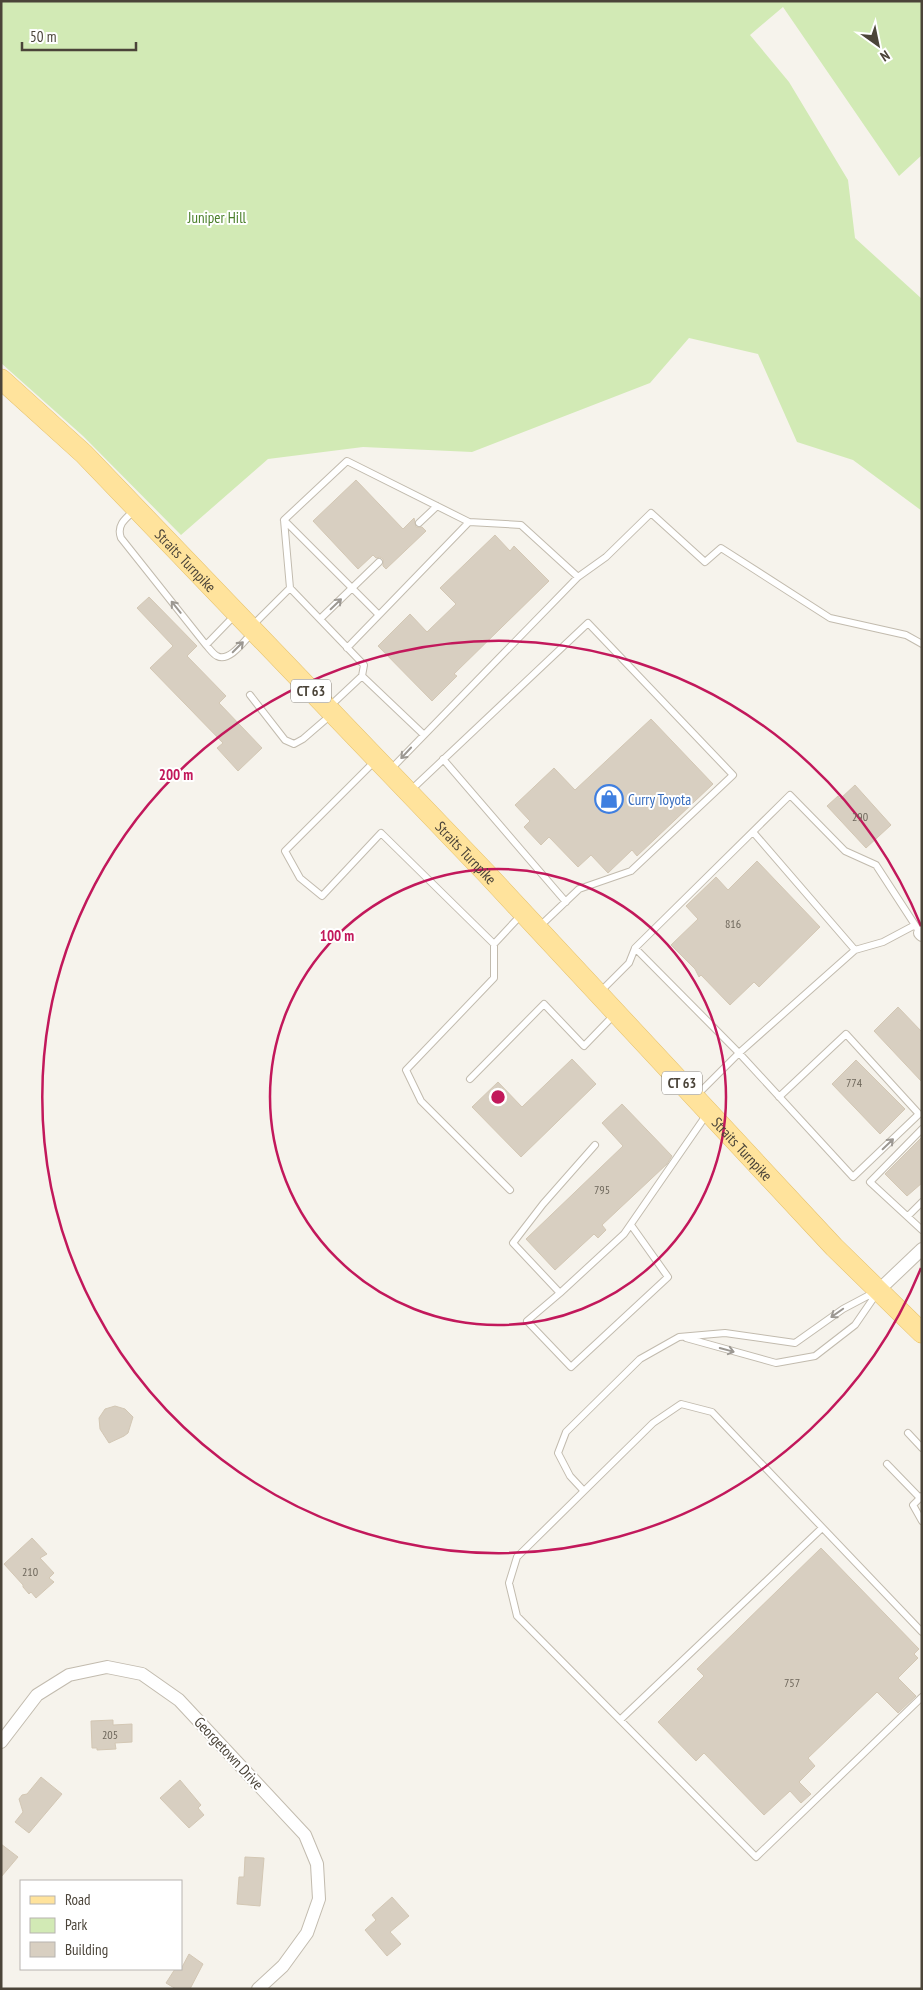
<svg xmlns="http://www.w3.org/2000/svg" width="923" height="1990" font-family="'PT Sans Narrow',sans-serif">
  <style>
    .green { fill: #d2eab5 }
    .building { fill: #d8cfc1; stroke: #d3c7b4 }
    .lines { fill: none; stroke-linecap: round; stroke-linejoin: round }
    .lane-casing { stroke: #c2bbae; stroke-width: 8 }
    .street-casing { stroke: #c2bbae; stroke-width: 14 }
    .primary-casing { stroke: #e6c16a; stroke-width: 21 }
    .lane { stroke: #fff; stroke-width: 6 }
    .street { stroke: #fff; stroke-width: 12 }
    .primary { stroke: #ffe39c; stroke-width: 20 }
    .oneway { stroke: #9c9892 }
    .ring { fill: none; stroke: #c2185b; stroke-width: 2.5 }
    .labels { text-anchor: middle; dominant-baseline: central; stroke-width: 4; stroke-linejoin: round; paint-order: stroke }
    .number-label { font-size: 12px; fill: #6e675b }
    .shield { fill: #fff; stroke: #817c74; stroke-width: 1 }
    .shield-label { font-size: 14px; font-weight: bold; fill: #4b4439 }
    .park-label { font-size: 15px; fill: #4a7f2a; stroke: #fff }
    .street-label { font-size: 15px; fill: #4b4439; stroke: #fff }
    .shop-label { font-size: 15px; fill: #366cbe; stroke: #fff; text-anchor: start }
    .centre { fill: #c2185b; stroke: #fff; stroke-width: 2.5 }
    .ring-label { font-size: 15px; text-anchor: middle; font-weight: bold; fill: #c2185b; stroke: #fff; stroke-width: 4; stroke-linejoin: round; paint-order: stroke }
  </style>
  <rect width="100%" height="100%" fill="#f6f3ec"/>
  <path class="green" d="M1 1H922V155L899 176 783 7 750 35 789 82 848 180 855 238 922 299V511L853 460 797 442 758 354 689 338 650 383 472 452 363 447 268 459 181 535 83 436 1 363Z"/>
  <path class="building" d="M356 480 403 529 414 518 416 527H422L426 531 386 569 383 566V559L380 557 376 558 373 555 358 569 313 521Z
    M495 535 510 551 514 546 549 581 454 674 457 676 432 701 378 646 410 614 427 632 456 604 440 588Z
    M149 597 197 646 187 656 226 696 219 703 262 748 238 771 217 748 223 743 150 668 173 646 137 608Z
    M651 719 713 784 637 856 632 850 608 873 591 855 578 867 549 837 541 845 524 827 530 821 515 805 554 768 575 790Z
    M855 785 891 825 866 848 827 806 838 796 840 799Z
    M757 861 820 927 759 987 754 982 730 1005 701 975 699 977 695 969 671 945 698 919 686 906 716 877 728 890Z
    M898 1007 922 1032V1082L874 1031Z
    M572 1059 596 1084 521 1157 472 1107 498 1082 522 1107Z
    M856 1060 905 1109 880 1134 832 1084Z
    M622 1104 672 1156 667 1164 602 1225 606 1230 598 1238 594 1234 555 1270 526 1239 623 1146 602 1123Z
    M922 1137V1183L907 1196 885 1174Z
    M115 1406 125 1409 133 1417 128 1433 124 1436 109 1443 100 1429 99 1418 105 1409Z
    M32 1538 47 1554 40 1558 54 1573 49 1578 54 1582 36 1598 31 1592 29 1594 23 1587V1585L4 1564Z
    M821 1548 919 1649 914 1654 918 1658 898 1678 916 1696 898 1713 877 1692 808 1758 815 1766 799 1782 811 1794 801 1803 790 1791 764 1815 704 1753 696 1761 658 1722 704 1676 697 1669Z
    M113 1720V1725L132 1724V1742L115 1743 116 1749 97 1750V1748H92L91 1721Z
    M41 1777 62 1794 29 1833 15 1822 23 1812 19 1799 22 1795 27 1794Z
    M180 1780 201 1805 198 1808 204 1815 189 1828 160 1798Z
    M1 1844 18 1857 1 1877Z
    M245 1857 264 1858 260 1906 237 1904 239 1877H244Z
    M392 1897 409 1916 390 1932 401 1944 387 1956 365 1930 376 1920 372 1915Z
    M189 1954 203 1964 190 1989H176L166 1983 175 1969H181Z"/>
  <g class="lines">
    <defs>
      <path id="lane" d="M135 510C126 518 116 525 121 538L206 645
        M284 520 379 615
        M419 523 437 506
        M290 588 284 520 347 461 469 522 521 525 578 577 606 557 651 513 705 562 721 548 830 618 906 635 922 644
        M236 614 206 645C209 648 213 654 217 656 229 663 245 640 252 633
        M320 619 379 562
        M253 625 290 588 364 665 362 676 330 706
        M347 648 469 522
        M362 676 423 734
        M250 695 285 740 294 744 303 739 332 714
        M443 759 566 902
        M376 760 285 851 300 878 322 896 381 833 494 944 521 915
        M391 769 578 577
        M411 790 588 623 733 775 631 871 579 889 539 927
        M753 832 855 950
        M494 944V978L406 1070 421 1101 510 1190
        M635 948 739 1053 696 1096
        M600 992 629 963 635 948 790 795 845 851 876 865 917 928
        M470 1079 544 1004 584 1046 614 1015
        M779 1097 846 1034 919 1114 853 1177 739 1053 855 950 883 942 915 925
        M922 1129 870 1182 922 1230
        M595 1145 543 1204 513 1243 560 1293 624 1234 707 1114
        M908 1216 922 1202
        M560 1293 527 1321 571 1367 668 1277 631 1225
        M686 1338 776 1363 815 1356 855 1325 877 1293
        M908 1433 922 1448
        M887 1464 920 1498
        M583 1490 570 1476 558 1453 566 1432 640 1359 679 1337 725 1333 795 1343 843 1309 875 1292
        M922 1496 913 1505 922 1521
        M922 1632 712 1412 681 1404 653 1423 517 1557 509 1583 517 1616 756 1857 922 1697
        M620 1720 822 1528"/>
      <path id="street" d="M920 933 922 935
        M879 1290 922 1249
        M1 1742 37 1695 69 1675 107 1667 142 1674 179 1700 305 1835 317 1864 319 1899 307 1933 283 1966 258 1989"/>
      <g id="primary">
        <path id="s1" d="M1 379 84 454 487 874 834 1247 922 1333"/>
      </g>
    </defs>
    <use href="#lane" class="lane-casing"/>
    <use href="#street" class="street-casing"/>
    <use href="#primary" class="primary-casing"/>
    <use href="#lane" class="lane"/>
    <use href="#street" class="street"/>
    <use href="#primary" class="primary"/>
  </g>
  <defs><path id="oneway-shaft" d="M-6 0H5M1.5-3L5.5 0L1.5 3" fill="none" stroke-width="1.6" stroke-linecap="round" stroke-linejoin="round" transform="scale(1.25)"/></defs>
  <g class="oneway">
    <use href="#oneway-shaft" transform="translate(336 604) rotate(-44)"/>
    <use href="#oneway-shaft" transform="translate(176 607) rotate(-129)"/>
    <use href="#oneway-shaft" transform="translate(238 647) rotate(-45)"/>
    <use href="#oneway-shaft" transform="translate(406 753) rotate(133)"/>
    <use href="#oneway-shaft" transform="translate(888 1144) rotate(-44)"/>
    <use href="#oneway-shaft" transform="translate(837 1313) rotate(145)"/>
    <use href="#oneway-shaft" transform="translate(727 1350) rotate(15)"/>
  </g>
  <g class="ring">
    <circle cx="498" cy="1097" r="228"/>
    <path d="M921 1268A456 456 0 1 1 921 926"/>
  </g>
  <defs>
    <symbol id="shop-ring" viewBox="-11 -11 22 22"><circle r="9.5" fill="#fff" stroke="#3f7fe0" stroke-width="1.5"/><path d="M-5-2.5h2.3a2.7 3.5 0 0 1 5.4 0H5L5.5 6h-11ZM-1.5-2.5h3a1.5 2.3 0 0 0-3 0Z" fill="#3f7fe0"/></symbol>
  </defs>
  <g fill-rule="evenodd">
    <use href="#shop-ring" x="593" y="783" width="32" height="32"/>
  </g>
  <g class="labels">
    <g class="number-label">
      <text x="860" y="816">290</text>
      <text x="733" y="923">816</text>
      <text x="854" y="1082">774</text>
      <text x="602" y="1189">795</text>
      <text x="30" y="1571">210</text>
      <text x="792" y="1682">757</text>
      <text x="110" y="1734">205</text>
    </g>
    <g class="shield">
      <rect x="291" y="679.5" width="40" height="23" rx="4"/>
      <rect x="662" y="1071.5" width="40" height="23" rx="4"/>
    </g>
    <g class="shield-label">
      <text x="311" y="691">CT 63</text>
      <text x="682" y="1083">CT 63</text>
    </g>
    <g class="park-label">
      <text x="217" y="217">Juniper Hill</text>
    </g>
    <g class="street-label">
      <text stroke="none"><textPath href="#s1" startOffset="259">Straits Turnpike</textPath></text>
      <text stroke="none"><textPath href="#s1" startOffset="664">Straits Turnpike</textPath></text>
      <text stroke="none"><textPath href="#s1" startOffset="1069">Straits Turnpike</textPath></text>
      <text transform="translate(229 1753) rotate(47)">Georgetown Drive</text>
    </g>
    <g class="shop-label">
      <text x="628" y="799">Curry Toyota</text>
    </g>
  </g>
  <circle cx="498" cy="1097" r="8" class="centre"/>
  <g class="ring-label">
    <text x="176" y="780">200 m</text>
    <text x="337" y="941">100 m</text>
  </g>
  <rect width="923" height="1990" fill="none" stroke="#4b4439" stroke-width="5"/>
  <rect x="20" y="1880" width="162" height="90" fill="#ffffff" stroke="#b7b4b0"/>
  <rect x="30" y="1896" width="25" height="8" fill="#ffe39c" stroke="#b7b4b0"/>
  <text x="65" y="1905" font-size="15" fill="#4b4439">Road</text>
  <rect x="30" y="1918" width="25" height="15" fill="#d2eab5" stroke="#b7b4b0"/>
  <text x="65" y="1930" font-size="15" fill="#4b4439">Park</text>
  <rect x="30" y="1942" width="25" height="15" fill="#d8cfc1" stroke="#b7b4b0"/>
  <text x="65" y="1955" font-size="15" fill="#4b4439">Building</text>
  <g transform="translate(878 45) rotate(147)" stroke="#ffffff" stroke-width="4" paint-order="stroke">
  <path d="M0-4L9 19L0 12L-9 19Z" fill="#4b4439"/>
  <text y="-8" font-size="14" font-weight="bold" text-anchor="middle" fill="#4b4439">N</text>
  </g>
  <path d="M22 42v8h114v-8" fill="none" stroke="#4b4439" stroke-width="2.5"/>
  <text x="30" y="42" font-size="15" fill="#4b4439" stroke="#ffffff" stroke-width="4" paint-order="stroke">50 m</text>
</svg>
